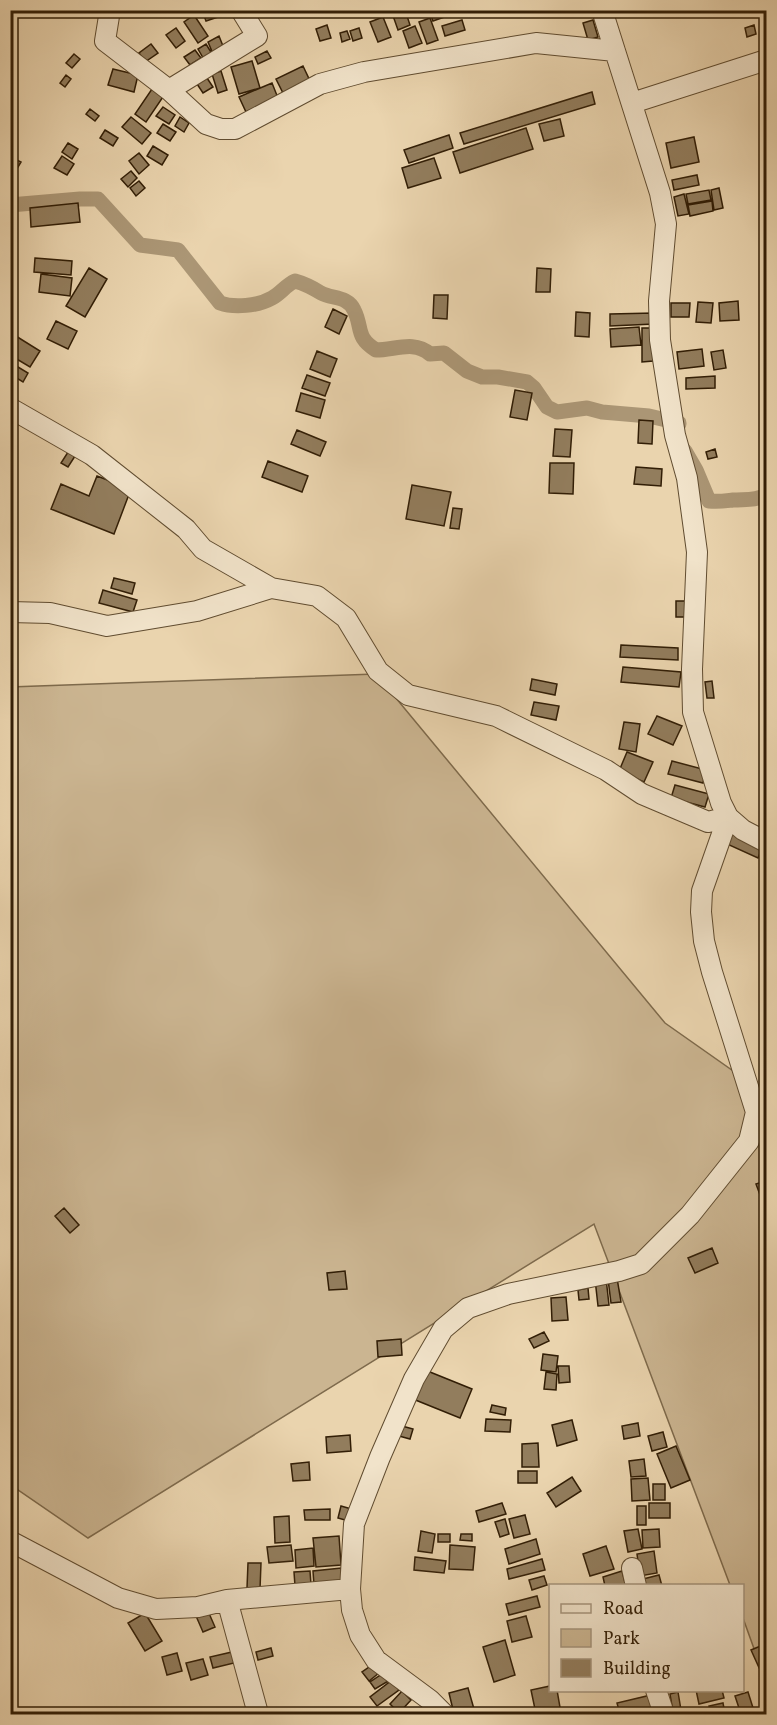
<svg xmlns="http://www.w3.org/2000/svg" width="777" height="1725" font-family="Vollkorn,serif">
  <style>
    .green { fill: #cbb591; stroke: #7e6a4c; stroke-width: 1.5 }
    .lines { fill: none; stroke-linecap: round; stroke-linejoin: round }
    .canal { stroke: #ab9675; stroke-width: 15 }
    .building { fill: #927d5d; stroke: #321e06; stroke-width: 1.5 }
    .minor-casing { stroke: #604c30; stroke-width: 22 }
    .minor { stroke: #f1e3ca; stroke-width: 20 }
  </style>
  <rect width="100%" height="100%" fill="#ead4ae"/>
  <filter id="stains"><feTurbulence type="fractalNoise" baseFrequency=".00333" numOctaves="4"/><feColorMatrix values="0 0 0 0 .2 0 0 0 0 .09 0 0 0 0 .02 0 0 0 .5 -.17"/></filter>
  <radialGradient id="worn" r=".72"><stop offset=".6" stop-color="#630" stop-opacity="0"/><stop offset="1" stop-color="#630" stop-opacity=".3"/></radialGradient>
  <path class="green" d="M376 674 665 1023 766 1094V1682L743 1618 742 1586 730 1585 594 1224 88 1538 11 1485 10 687Z"/>
  <g class="lines">
    <path class="canal" d="M10 205 80 199H98L140 245 178 250 220 303C234 308 258 306 272 298 281 293 286 285 295 281 306 284 313 288 321 293 332 299 348 296 354 310 363 328 355 337 376 350 395 350 414 340 430 354L444 353 467 371 482 377H498L527 382 534 388 547 407 557 412 587 408 602 412 649 416 679 423V424
      M685 451 696 470 709 501C718 502 724 501 733 500 745 499 755 501 766 495"/>
  </g>
  <path class="building" d="M202 10H232L233 12 206 21Z
    M391 10H405L410 25 398 30Z
    M429 10H452L453 14 433 21Z
    M194 15 208 36 198 43 184 22Z
    M383 17 391 37 378 42 370 22Z
    M430 18 438 40 427 44 419 22Z
    M462 20 465 30 445 36 442 26Z
    M593 20 598 37 588 40 583 23Z
    M327 25 331 38 320 41 316 29Z
    M754 25 756 34 747 37 745 28Z
    M415 26 422 43 409 48 403 31Z
    M176 28 185 41 176 48 166 35Z
    M359 28 362 38 353 41 350 31Z
    M347 31 350 39 342 42 340 33Z
    M219 36 225 51 214 56 208 42Z
    M151 44 158 53 145 62 139 53Z
    M206 44 214 57 206 63 198 49Z
    M195 50 201 58 190 65 184 57Z
    M267 51 271 58 258 64 255 57Z
    M74 54 80 59 72 68 66 63Z
    M252 61 260 88 239 94 231 67Z
    M303 66 311 83 284 95 276 79Z
    M113 69 138 75 134 92 108 85Z
    M221 71 227 90 218 93 212 74Z
    M66 75 71 79 65 87 60 83Z
    M205 75 213 87 203 93 195 81Z
    M272 83 278 98 246 112 239 97Z
    M154 86 165 94 146 122 135 114Z
    M592 92 595 104 464 144 460 133Z
    M163 107 175 115 169 124 156 116Z
    M90 109 99 116 95 121 86 114Z
    M131 117 151 133 142 144 122 127Z
    M180 117 189 123 184 132 175 126Z
    M560 119 564 136 544 141 539 124Z
    M163 124 176 132 170 141 157 133Z
    M526 128 533 149 460 173 453 152Z
    M105 130 118 138 113 146 100 138Z
    M449 135 453 148 409 163 404 150Z
    M694 137 699 162 671 168 666 143Z
    M68 143 78 149 72 159 62 152Z
    M153 146 168 155 162 165 147 156Z
    M139 153 149 165 139 174 129 161Z
    M62 156 74 164 67 175 54 168Z
    M11 157 21 162 12 177 10 176Z
    M434 158 441 178 408 188 402 168Z
    M131 171 137 178 128 187 121 179Z
    M697 175 699 185 674 190 672 180Z
    M139 181 145 188 136 196 130 188Z
    M719 188 723 208 714 210 711 190Z
    M709 190 711 200 688 204 686 194Z
    M684 194 689 214 678 216 674 197Z
    M712 201 713 211 690 216 688 205Z
    M78 203 80 222 31 227 30 208Z
    M35 258 72 261 71 275 34 272Z
    M89 268 107 279 85 317 66 306Z
    M537 268 551 269 550 292H536Z
    M41 274 72 278 70 296 39 292Z
    M434 295H448L447 319 433 318Z
    M738 301 739 320 720 321 719 303Z
    M698 302 713 303 711 323 696 322Z
    M671 303H690L689 317H671Z
    M333 309 347 316 339 334 325 327Z
    M576 312 590 313 589 337 575 336Z
    M654 313V324L610 326V314Z
    M56 321 77 331 68 349 47 339Z
    M639 327 641 345 611 347 610 329Z
    M642 328H652L653 361 642 362Z
    M11 333 40 351 30 367 10 355Z
    M702 349 704 366 679 369 677 352Z
    M723 350 726 368 714 370 711 352Z
    M317 351 337 359 330 377 310 369Z
    M13 364 28 373 23 382 10 374Z
    M307 375 330 383 325 396 302 388Z
    M715 376V388L686 389V378Z
    M515 390 532 393 527 420 510 417Z
    M301 393 325 400 320 418 296 411Z
    M639 420 653 421 652 444 638 443Z
    M555 429 572 430 570 457 553 456Z
    M297 430 326 442 320 456 291 444Z
    M70 449 77 453 68 467 61 463Z
    M715 449 717 457 708 459 706 452Z
    M268 461 308 476 302 492 262 477Z
    M550 463H574L573 494 549 493Z
    M636 467 662 469 661 486 634 484Z
    M97 476 131 489 114 534 51 509 61 484 89 496Z
    M412 485 451 492 444 526 406 519Z
    M453 508 462 509 459 529 450 528Z
    M114 578 135 583 132 594 111 588Z
    M103 590 137 600 133 612 99 603Z
    M676 601H691V617H676Z
    M621 645 678 648V660L620 657Z
    M762 665H766V691Z
    M623 667 681 672 679 687 621 682Z
    M532 679 557 684 555 695 530 690Z
    M712 681 714 698H707L705 682Z
    M534 702 559 706 556 720 531 715Z
    M657 716 682 726 673 745 648 734Z
    M624 722 640 724 636 752 619 749Z
    M627 752 653 762 644 782 619 771Z
    M672 761 706 770 703 783 668 774Z
    M675 785 709 794 705 807 671 798Z
    M732 834 762 848 758 858 727 844Z
    M766 1181V1211L756 1184Z
    M64 1208 79 1225 70 1233 55 1216Z
    M712 1248 718 1263 695 1273 688 1258Z
    M345 1271 347 1289 329 1290 327 1273Z
    M606 1278 609 1305 598 1306 595 1279Z
    M617 1278 621 1302 611 1303 608 1279Z
    M588 1288 589 1299 579 1300 578 1290Z
    M566 1297 568 1320 552 1321 551 1298Z
    M544 1332 549 1341 534 1348 529 1339Z
    M401 1339 402 1355 378 1357 377 1341Z
    M543 1354 558 1356 556 1372 541 1370Z
    M558 1366H569L570 1382 559 1383Z
    M425 1370 472 1389 460 1418 413 1399Z
    M546 1372 557 1374 556 1390 544 1389Z
    M492 1405 506 1408 505 1415 490 1412Z
    M486 1419 511 1420 510 1432 485 1431Z
    M572 1420 577 1440 557 1446 552 1425Z
    M638 1423 640 1436 624 1439 622 1426Z
    M402 1426 413 1429 410 1439 399 1436Z
    M663 1432 667 1447 652 1451 648 1436Z
    M350 1435 351 1451 327 1453 326 1437Z
    M538 1443 539 1467H522V1444Z
    M676 1446 690 1480 671 1488 657 1454Z
    M644 1459 646 1476 631 1477 629 1461Z
    M309 1462 310 1480 293 1481 291 1464Z
    M518 1471H537V1483H518Z
    M572 1477 581 1491 556 1507 547 1493Z
    M648 1478 650 1500 632 1501 631 1479Z
    M653 1484H665V1500H653Z
    M502 1503 506 1514 479 1522 476 1511Z
    M649 1503H670V1518H649Z
    M341 1506 355 1510 352 1522 338 1518Z
    M637 1506H646V1525H637Z
    M330 1509V1520H305L304 1510Z
    M525 1515 530 1534 514 1538 509 1519Z
    M289 1516 290 1542 275 1543 274 1517Z
    M505 1519 509 1534 500 1537 495 1522Z
    M638 1529 642 1549 628 1552 624 1531Z
    M659 1529 660 1547 643 1548 642 1530Z
    M421 1531 435 1534 432 1553 418 1551Z
    M438 1534H450V1542H438Z
    M461 1534H472V1541L460 1540Z
    M339 1536 341 1565 316 1567 313 1538Z
    M536 1539 540 1554 509 1564 505 1549Z
    M291 1545 293 1561 269 1563 267 1547Z
    M450 1545 475 1547 473 1570 449 1569Z
    M606 1546 614 1569 590 1576 583 1554Z
    M313 1548 314 1566 296 1568 295 1550Z
    M654 1551 657 1573 640 1576 637 1554Z
    M415 1557 446 1561 444 1573 414 1570Z
    M542 1559 545 1570 509 1579 507 1569Z
    M248 1563H261L260 1589 247 1588Z
    M341 1568 342 1582 314 1585 313 1571Z
    M310 1571 311 1585 295 1586 294 1572Z
    M622 1571 626 1586H605L603 1577Z
    M659 1575 662 1586H645L643 1579Z
    M544 1576 547 1585 532 1590 529 1580Z
    M537 1596 540 1607 509 1615 506 1604Z
    M208 1611 215 1627 203 1632 196 1616Z
    M145 1613 162 1641 145 1651 128 1623Z
    M526 1616 532 1637 512 1642 507 1621Z
    M505 1640 515 1675 494 1682 483 1647Z
    M763 1645 766 1652V1683L751 1650Z
    M271 1648 273 1656 258 1660 256 1652Z
    M232 1652 234 1663 213 1668 210 1657Z
    M177 1653 182 1671 167 1675 162 1657Z
    M203 1659 208 1675 191 1680 186 1663Z
    M372 1665 379 1673 369 1681 362 1672Z
    M385 1672 390 1680 375 1689 370 1682Z
    M392 1680 399 1690 377 1706 370 1697Z
    M550 1686V1690H557L561 1713 536 1714 531 1690Z
    M468 1688 474 1709 454 1714 449 1693Z
    M696 1690H722L724 1698 699 1704Z
    M402 1691 411 1700 399 1713 390 1704Z
    M678 1692 681 1710 673 1712 670 1694Z
    M748 1692 754 1711 741 1714 735 1696Z
    M651 1695 656 1714H620L617 1703Z
    M723 1703 725 1714H711L709 1706Z"/>
  <g class="lines">
    <defs>
      <path id="minor" d="M110 10 105 41 169 90 206 124 221 129H235L320 84 364 72 536 43 615 51
        M602 10 660 193 666 224 659 301 660 340 675 435 687 478 697 552 692 669 693 712 721 803 728 817 743 830 766 842
        M169 90 257 36 241 10
        M632 103 766 60
        M10 408 92 455 186 529 203 549 271 588
        M10 612 50 613 107 626 197 611 271 588 317 596 346 618 378 671 408 695 496 716 606 770 642 794 708 822 728 817
        M10 1541 118 1598 156 1609 198 1607 227 1600 350 1589
        M632 1568 636 1586
        M227 1600 257 1710 253 1714
        M656 1690 664 1714
        M444 1714 430 1700 376 1660 360 1635 352 1610 350 1589 354 1524 380 1457 414 1379 443 1329 468 1308 508 1294 619 1271 641 1264 690 1215 749 1141 756 1112 712 972 704 941 701 912 702 891 728 817"/>
    </defs>
    <use href="#minor" class="minor-casing"/>
    <use href="#minor" class="minor"/>
  </g>
  <rect width="777" height="1725" fill="none" stroke="#ead4ae" stroke-width="36"/>
  <rect x="12" y="12" width="753" height="1701" fill="none" stroke="#321e06" stroke-width="3"/>
  <rect x="18" y="18" width="741" height="1689" fill="none" stroke="#321e06" stroke-width="1.5"/>
  <rect x="549" y="1584" width="195" height="108" fill="#f1e3ca" stroke="#a5947c" stroke-width="1.5"/>
  <rect x="561" y="1604" width="30" height="9" fill="#f1e3ca" stroke="#a5947c" stroke-width="1.5"/>
  <text x="603" y="1614" font-size="18" fill="#321e06">Road</text>
  <rect x="561" y="1629" width="30" height="18" fill="#cbb591" stroke="#a5947c" stroke-width="1.5"/>
  <text x="603" y="1644" font-size="18" fill="#321e06">Park</text>
  <rect x="561" y="1659" width="30" height="18" fill="#927d5d" stroke="#a5947c" stroke-width="1.5"/>
  <text x="603" y="1674" font-size="18" fill="#321e06">Building</text>
  <rect width="100%" height="100%" filter="url(#stains)"/>
  <rect width="100%" height="100%" fill="url(#worn)"/>
</svg>
